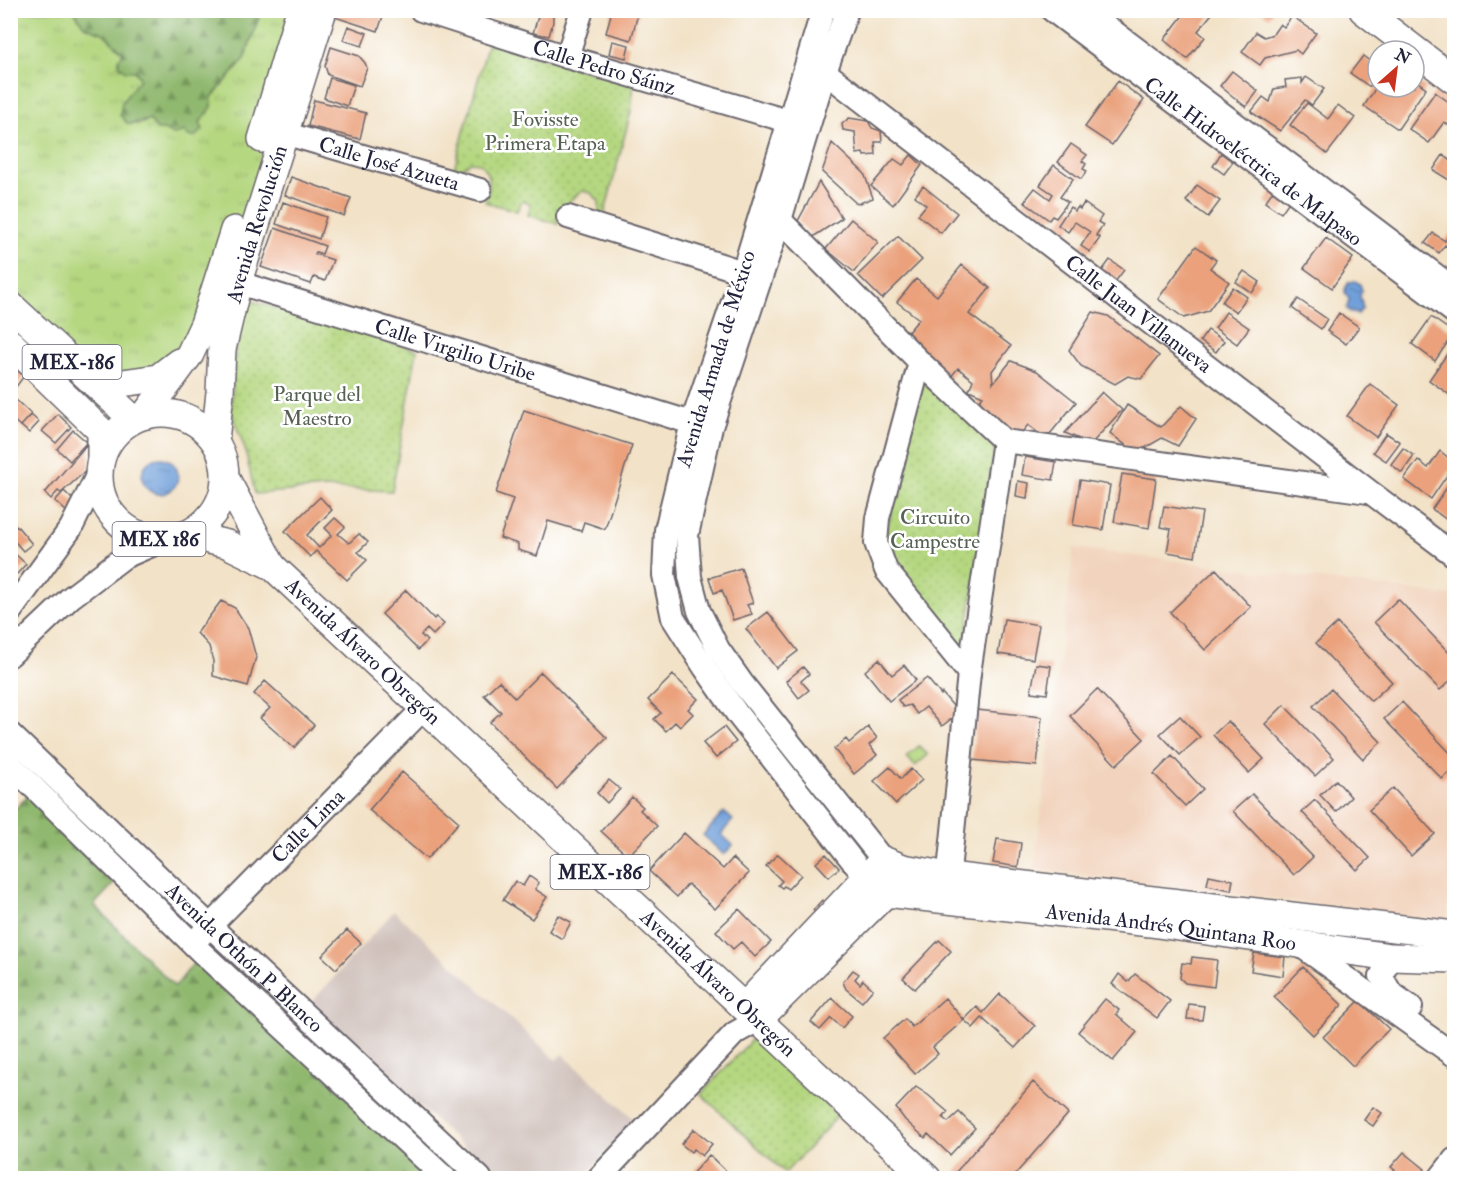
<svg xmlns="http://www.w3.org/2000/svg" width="1465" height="1189" font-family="'IM FELL Double Pica',serif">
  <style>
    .built { fill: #f2d4be }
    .industrial { fill: #cfc0ba }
    .grass { fill: url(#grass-tufts); stroke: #6c7c5e; stroke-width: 1.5 }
    .forest { fill: url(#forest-firs); stroke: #596d54; stroke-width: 1.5 }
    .park { fill: url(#park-dots); stroke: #6c7c5e; stroke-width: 1.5 }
    .pitch { fill: #b5d780; stroke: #6c7c5e; stroke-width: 1.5 }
    .water { fill: url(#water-ripples); stroke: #48608a; stroke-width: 1.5 }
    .building { fill: #eaa17b }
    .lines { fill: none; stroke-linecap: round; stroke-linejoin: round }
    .minor-casing { stroke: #6b656c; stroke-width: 26 }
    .major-casing { stroke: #6b656c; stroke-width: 30 }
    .minor { stroke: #fff; stroke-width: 22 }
    .major { stroke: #fff; stroke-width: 27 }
    .labels { text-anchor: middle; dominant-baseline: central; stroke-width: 5; stroke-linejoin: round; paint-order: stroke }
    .shield { fill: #fff; stroke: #646476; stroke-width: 1.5 }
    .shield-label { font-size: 20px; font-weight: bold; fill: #22223b }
    .street-label { font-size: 21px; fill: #22223b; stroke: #fff }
    .park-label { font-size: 21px; fill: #556153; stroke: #fff }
  </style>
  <defs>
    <pattern id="grass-tufts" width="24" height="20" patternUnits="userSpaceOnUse" patternTransform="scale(1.5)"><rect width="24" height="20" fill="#b5d780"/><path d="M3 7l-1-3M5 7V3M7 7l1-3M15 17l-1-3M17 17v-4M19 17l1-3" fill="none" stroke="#9bb870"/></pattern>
    <pattern id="forest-firs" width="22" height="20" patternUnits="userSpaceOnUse" patternTransform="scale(1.5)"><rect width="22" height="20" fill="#90b86e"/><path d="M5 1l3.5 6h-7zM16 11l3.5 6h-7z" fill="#75955c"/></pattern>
    <pattern id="park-dots" width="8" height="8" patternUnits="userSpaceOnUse" patternTransform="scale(1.5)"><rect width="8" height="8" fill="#b5d780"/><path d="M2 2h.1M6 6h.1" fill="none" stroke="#9bb870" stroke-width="1.8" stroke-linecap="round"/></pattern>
    <pattern id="water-ripples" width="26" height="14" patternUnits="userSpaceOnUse" patternTransform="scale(1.5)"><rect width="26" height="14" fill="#6f9fd9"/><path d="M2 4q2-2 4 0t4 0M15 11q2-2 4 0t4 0" fill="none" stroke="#5b81b1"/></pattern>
  </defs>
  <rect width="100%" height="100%" fill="#fff"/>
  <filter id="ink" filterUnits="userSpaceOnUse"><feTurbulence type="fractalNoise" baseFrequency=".0167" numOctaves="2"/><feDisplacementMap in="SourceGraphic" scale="12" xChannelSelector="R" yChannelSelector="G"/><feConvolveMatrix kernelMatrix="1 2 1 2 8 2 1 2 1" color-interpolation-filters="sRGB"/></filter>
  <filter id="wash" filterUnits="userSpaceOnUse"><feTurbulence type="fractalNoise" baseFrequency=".008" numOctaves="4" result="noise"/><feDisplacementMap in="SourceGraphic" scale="24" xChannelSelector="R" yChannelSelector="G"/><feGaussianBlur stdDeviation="1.35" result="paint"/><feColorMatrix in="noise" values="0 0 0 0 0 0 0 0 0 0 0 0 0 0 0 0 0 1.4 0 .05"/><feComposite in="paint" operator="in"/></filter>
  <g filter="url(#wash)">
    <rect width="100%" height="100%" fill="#f2e2c7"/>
    <path class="built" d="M1074 548 1454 596V860L1447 921 1034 869Z"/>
    <path class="industrial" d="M394 911 556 1060 562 1054 635 1120 583 1178H498L309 1005Z"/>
    <path class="grass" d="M10 11H74L84 26 103 33 117 45 140 79 133 89 120 115 128 124H139L151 120 164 130 180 131H185L200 122 209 111 212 97 244 60 261 11H323L230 330 80 420 11 356Z"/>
    <path class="forest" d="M75 11H74H261L244 60 212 97V107L200 122 203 130 194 137 188 136 185 131 173 135 164 130H157L150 120 128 124 120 115 122 102 140 79 136 71H126L119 65V58L124 53 103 33 84 26Z
      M32 790 121 876 94 905 175 987 199 956 432 1178H11V814Z"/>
    <path class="park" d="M488 43 634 84 631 111 604 216 599 213V201L591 193 582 191 565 205 558 224 528 215 531 204 522 201 517 211 485 202C491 186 492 177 480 163L470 162 452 176Z
      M239 297 417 350 392 491 324 488 255 494 245 449 231 412Z
      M923 378 995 445 964 652 896 568 886 532Z
      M754 1037 838 1116 785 1173 701 1094Z"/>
    <path class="pitch" d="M919 746 928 755 915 766 907 757Z"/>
    <path class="water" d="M1355 281 1360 284 1362 290 1360 296 1363 308 1358 314 1351 313 1347 309 1349 299C1343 292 1344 289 1349 282Z
      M142 476a18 18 0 1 1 36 0a18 18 0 1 1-36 0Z
      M724 812 733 820 721 834 733 845 724 855 703 835Z"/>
    <g id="blocks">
      <path class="building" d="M338 10H385L378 31 335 17Z
        M540 10H553V22L549 36 533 33Z
        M612 10H639L631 40 606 33Z
        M1187 10H1215L1198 31 1205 37 1187 59 1164 40Z
        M1260 10H1274L1269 17Z
        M1292 16 1316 33 1301 54 1296 50 1265 58 1260 65 1242 52 1256 32 1264 37 1273 34 1280 24 1284 27Z
        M348 26 367 33 362 46 343 40Z
        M612 41 629 45 626 58 609 54Z
        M331 47 359 56 365 63 367 68 360 86 328 75 325 66Z
        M1363 56 1378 67V76L1370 87 1350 73Z
        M1232 71 1258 91 1246 107 1220 86Z
        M1306 77 1324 89 1312 105 1305 100 1280 131 1251 112 1263 97 1270 102 1274 89 1286 87 1285 80 1302 78V83Z
        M330 78 354 85 347 106 324 98Z
        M1414 79 1426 88 1398 129 1364 106 1378 84V87H1382L1394 95 1399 87H1414Z
        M1118 81 1144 100 1112 145 1085 127Z
        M1435 92 1454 106V129L1444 122 1429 143 1409 129Z
        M314 100 366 113 360 139 308 126Z
        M1307 103 1328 119 1338 105 1355 118 1327 154 1290 125Z
        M849 118 868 121 872 128 881 131 882 142H875L876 155 864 156 863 153 857 154 855 132 843 130 842 124Z
        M832 143 864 173 873 198 857 204 822 172Z
        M1071 144 1087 155 1082 161 1086 164 1083 169 1087 171 1081 179 1058 162Z
        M1221 153 1233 162 1224 174 1213 166Z
        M911 155 922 165 893 205 871 186 894 159 903 165Z
        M1443 155 1454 163V172L1449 180 1433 170Z
        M1054 165 1073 179 1060 197 1068 202 1056 218 1052 216 1049 220 1024 202 1035 188 1050 199 1053 194 1040 185Z
        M291 177 351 198 344 216 285 195Z
        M819 182 842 218 813 237 798 221Z
        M1197 185 1220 201 1208 217 1186 201Z
        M1277 185 1293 196 1281 213 1265 202Z
        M923 186 957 213 941 233 918 215 926 205 915 196Z
        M283 202 326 217 319 239 276 224Z
        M1084 203 1102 216 1098 222 1103 225 1096 235 1100 238 1090 252 1081 246 1090 232 1075 222 1068 232 1058 225 1070 207 1075 211 1078 207 1080 209Z
        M851 219 878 242 854 272 826 249Z
        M275 228 325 246 322 254 316 252 315 254 333 260 325 281 314 277 311 284 261 267Z
        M1453 230 1454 252 1445 245 1439 253 1425 243 1433 233 1445 241Z
        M898 236 922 260 882 299 858 275Z
        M1326 238 1353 258 1332 288 1304 268Z
        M1196 246 1216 260 1210 268 1229 282 1208 311 1184 318 1158 299Z
        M1110 260 1124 270 1115 282 1101 272Z
        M962 265 990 288 969 314 1011 346 992 371 993 383 1011 361 1037 371 1076 402 1046 439 1028 425 1017 438 975 405 983 396 969 390 973 380 958 368 950 378 902 339 919 319 897 302 916 279 937 296Z
        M1244 271 1260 282 1252 293 1236 282Z
        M1233 287 1247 297 1236 312 1222 302Z
        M1298 299 1327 319 1321 329 1292 308Z
        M1093 312 1108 316 1159 356 1141 379 1128 376 1115 384 1081 366 1069 350Z
        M1226 312 1249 328 1237 344 1215 328Z
        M1339 313 1359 327 1346 344 1327 331Z
        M1431 317 1454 333 1435 361 1412 344Z
        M1208 330 1224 341 1216 352 1200 341Z
        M1454 344V398L1429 380Z
        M12 367 24 376 10 395V370Z
        M1370 384 1399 405 1376 437 1347 416Z
        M1102 392 1122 410 1091 444 1065 433Z
        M16 400 31 414 20 426 10 417V405Z
        M1127 405 1161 427 1181 406 1196 419 1178 446 1162 438 1136 453 1110 433Z
        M524 410 632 445 605 529 584 522 581 531 548 521 537 556 518 550V544L500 538 513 499 496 493Z
        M58 414 71 427 56 443 42 431Z
        M31 415 39 422 29 433 21 426Z
        M73 430 87 442 70 461 57 449Z
        M1386 433 1400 442 1386 461 1373 452Z
        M88 443 90 467 61 493 58 491 51 499 45 493Z
        M1403 448 1414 456 1402 473 1391 464Z
        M1440 451 1454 462V465L1431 499 1404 479 1418 460 1428 468Z
        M1025 457 1056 462 1053 480 1022 475Z
        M1122 474 1156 479 1149 528 1114 522Z
        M1080 480 1110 485 1103 530 1073 525Z
        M1018 481 1029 483 1027 498 1016 496Z
        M1450 483 1454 486V525L1432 509Z
        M64 491 77 504 68 513 55 501Z
        M320 497 332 510 307 535 319 548 332 535 325 528 335 518 345 527 338 534 349 543 359 534 368 542 358 552 367 560 347 580 316 551 310 557 285 531Z
        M1164 506 1202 512 1195 557 1167 552 1171 529 1160 527Z
        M17 526 32 544 23 551 10 536V532Z
        M13 552 26 564 17 574 10 568V555Z
        M741 568 753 603 747 605 752 614 733 620 722 590 714 593 709 578Z
        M1216 569 1251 607 1205 650 1170 612Z
        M406 590 434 619 436 617 444 624 433 635 427 629 421 635 427 641 418 650 382 614Z
        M1398 599 1454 658V677L1440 690 1374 622Z
        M221 601 235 608 248 628 256 657 248 686 213 676V661L209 646 197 633Z
        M768 612 798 651 776 668 746 629Z
        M1004 619 1039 625 1033 659 998 654Z
        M1337 623 1392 682 1371 701 1316 643Z
        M879 659 892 675 904 665 916 680 889 701 865 671Z
        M1036 664 1051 666 1047 694 1031 692Z
        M803 667 809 674 801 681 809 690 799 698 786 681Z
        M541 672 607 738 557 789 490 722 501 712 484 695 499 681 515 698Z
        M673 675 698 699 688 709 693 714 680 727 675 722 666 731 654 719 661 713 648 700Z
        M927 678 941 695 942 693 959 713 942 726 926 707 917 714 910 705 903 707 898 700Z
        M265 681 314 725 294 748 260 718 270 708 254 694Z
        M1097 689 1144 739 1116 765 1070 716Z
        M1331 689 1381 742 1363 759 1313 706Z
        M1402 702 1454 757V767L1442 779 1384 719Z
        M1284 705 1334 758 1315 776 1265 724Z
        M977 710 1042 717 1037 766 972 760Z
        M1180 716 1200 737 1180 755 1160 734Z
        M1228 721 1264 759 1249 773 1213 735Z
        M724 727 736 742 716 758 703 743Z
        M868 727 877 738 869 745 877 755 854 774 834 749 846 739 849 743Z
        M1172 756 1203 789 1185 806 1154 774Z
        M890 767 901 779 911 769 922 780 896 804 874 781Z
        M402 772 459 822 427 859 369 810Z
        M609 780 620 789 607 803 597 793Z
        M1336 780 1351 797 1336 812 1320 795Z
        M1393 788 1435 834 1411 856 1369 810Z
        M1252 794 1313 857 1294 875 1233 811Z
        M632 797 643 807 640 810 657 826 628 856 601 831Z
        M1315 800 1370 858 1357 870 1302 812Z
        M684 833 723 869 733 858 749 873 715 909 688 884 677 897 649 871Z
        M997 839 1021 843 1018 867 993 863Z
        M778 854 801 875 788 889 784 886 782 888 778 885 782 881 766 866Z
        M826 854 839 868 829 877 816 863Z
        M1209 875 1233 880 1231 890 1207 885Z
        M529 876 539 883 535 889 547 897 532 919 503 900 515 881 523 886Z
        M822 900 828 906 819 916 813 910Z
        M739 909 771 942 755 957 741 942 733 949 716 931Z
        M558 915 571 922 562 939 549 931Z
        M347 930 361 943 336 969 322 956Z
        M939 940 951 951 915 989 903 978Z
        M1254 953 1285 957 1283 976 1251 971Z
        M1192 957 1217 960 1214 987 1185 983 1180 978 1182 963 1191 964Z
        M1303 967 1342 1005 1313 1035 1274 997Z
        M853 970 859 974 855 979 860 984 863 980 873 989 862 1002 846 989 843 982Z
        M1119 974 1128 982 1135 974 1170 1001 1157 1018 1112 984Z
        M1000 994 1035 1026 1015 1048 982 1018 973 1028 964 1020 933 1047 938 1054 915 1074 883 1038 905 1019 912 1027 945 998 964 1020 977 1007 983 1013Z
        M832 998 852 1016 842 1028 831 1018 820 1030 811 1022Z
        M1105 999 1119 1010 1116 1014 1137 1032 1113 1061 1078 1032Z
        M1359 1001 1389 1029 1353 1066 1323 1037Z
        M1189 1004 1204 1006 1202 1020 1187 1019Z
        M1033 1082 1068 1114 1012 1178H963L956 1172Z
        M916 1087 928 1095 948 1112 943 1118 948 1122 959 1112 975 1128 950 1155 928 1134 925 1138 905 1120 896 1108Z
        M1373 1107 1382 1113 1373 1126 1364 1120Z
        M694 1129 712 1144 702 1156 694 1149 691 1152 681 1144Z
        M1404 1152 1425 1169 1417 1178H1405L1391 1167Z
        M709 1155 729 1174 725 1178H691L689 1177Z"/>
    </g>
  </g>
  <g filter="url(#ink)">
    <use href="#blocks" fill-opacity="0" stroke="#6b656c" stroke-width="1.5"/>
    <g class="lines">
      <defs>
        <g id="minor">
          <path id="s1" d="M421 10 567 57 788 121"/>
          <path d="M823 10 743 272 692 423 666 530 664 575 673 618 705 668 738 715 866 878"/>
          <path d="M847 10 825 72 780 220 711 427 687 535 690 577 699 611 718 649 742 683 883 860"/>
          <path id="s2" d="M1052 10 1454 312"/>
          <path d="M1085 10 1454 289"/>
          <path d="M567 57 582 10"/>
          <path id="s3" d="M825 72 1370 492 1454 555"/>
          <path id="s4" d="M270 129 480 190"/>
          <path d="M568 217 743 272"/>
          <path d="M780 220 920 362 1004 441 1368 492"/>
          <path id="s5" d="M223 278 692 423"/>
          <path d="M920 362 878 518 876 543 886 570 969 673"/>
          <path d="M10 612 71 528 98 474"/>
          <path d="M10 655 70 598 124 557 166 539"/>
          <path id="s6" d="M10 734 210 926 480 1178"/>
          <path d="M10 764 200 951 445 1178"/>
          <path d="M947 891 969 673 1004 441"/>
          <path id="s7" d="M200 936 424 708"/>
          <path d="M1297 943 1454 1055"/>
          <path d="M1391 957 1381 976 1391 993 1411 1007"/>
          <path d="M599 1178 735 1033 758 1020"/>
          <path d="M1440 1178 1454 1160"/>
        </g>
        <g id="major">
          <path d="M1363 10 1454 80"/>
          <path d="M262 139 300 10"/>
          <path d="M10 305 133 419"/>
          <path d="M10 343 101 431V457"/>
          <path d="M92 380 115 384 158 378 179 362"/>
          <circle cx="162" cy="476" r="63"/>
          <path d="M145 415 190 354 204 324 234 230"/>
          <path id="s8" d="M215 441 220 392 222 349 238 282 323 10"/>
          <path d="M226 479 272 566"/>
          <path id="s9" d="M187 535 227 544 272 566 927 1178"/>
          <path id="s10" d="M866 878 886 893 1150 923 1391 957 1454 959"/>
          <path d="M744 1007 883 860 903 868 949 876 1454 935"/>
          <path d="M758 1020 886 893 895 880"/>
        </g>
      </defs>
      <use href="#minor" class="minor-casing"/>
      <use href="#major" class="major-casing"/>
      <use href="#minor" class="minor"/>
      <use href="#major" class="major"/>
    </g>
  </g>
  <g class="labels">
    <g class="shield">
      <rect x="22.5" y="345" width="99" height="34" rx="4.5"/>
      <rect x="112.5" y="522" width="93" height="34" rx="4.5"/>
      <rect x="550.5" y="855" width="99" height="34" rx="4.5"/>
    </g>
    <g class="shield-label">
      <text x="72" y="362">MEX-186</text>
      <text x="159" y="539">MEX 186</text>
      <text x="600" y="872">MEX-186</text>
    </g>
    <g class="street-label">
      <text stroke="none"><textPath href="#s1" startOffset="192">Calle Pedro Sáinz</textPath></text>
      <text stroke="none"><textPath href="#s2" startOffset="252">Calle Hidroeléctrica de Malpaso</textPath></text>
      <text stroke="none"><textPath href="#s4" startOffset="124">Calle José Azueta</textPath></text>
      <text stroke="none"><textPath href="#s8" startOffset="222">Avenida Revolución</textPath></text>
      <text stroke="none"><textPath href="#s3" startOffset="396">Calle Juan Villanueva</textPath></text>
      <text stroke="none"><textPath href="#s5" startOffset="243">Calle Virgilio Uribe</textPath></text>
      <text transform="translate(716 359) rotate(-73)">Avenida Armada de México</text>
      <text stroke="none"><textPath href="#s9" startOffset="216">Avenida Álvaro Obregón</textPath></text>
      <text stroke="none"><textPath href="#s7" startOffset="154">Calle Lima</textPath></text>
      <text stroke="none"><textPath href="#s10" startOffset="312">Avenida Andrés Quintana Roo</textPath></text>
      <text stroke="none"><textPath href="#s6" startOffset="324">Avenida Othón P. Blanco</textPath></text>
      <text stroke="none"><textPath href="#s9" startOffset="702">Avenida Álvaro Obregón</textPath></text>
    </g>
    <g class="park-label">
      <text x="545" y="119">Fovisste<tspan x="545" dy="24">Primera Etapa</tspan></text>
      <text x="317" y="394">Parque del<tspan x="317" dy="24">Maestro</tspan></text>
      <text x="935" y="517">Circuito<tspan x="935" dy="24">Campestre</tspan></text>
    </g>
  </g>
  <rect width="1465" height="1189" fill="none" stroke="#fff" stroke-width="36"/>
  <g transform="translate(1396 69) rotate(28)"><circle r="28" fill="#ffffff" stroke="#a7a7b1" stroke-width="1.5"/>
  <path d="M0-4.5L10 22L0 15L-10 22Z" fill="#c8321e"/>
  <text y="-9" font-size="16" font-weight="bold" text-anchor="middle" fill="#22223b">N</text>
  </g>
</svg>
